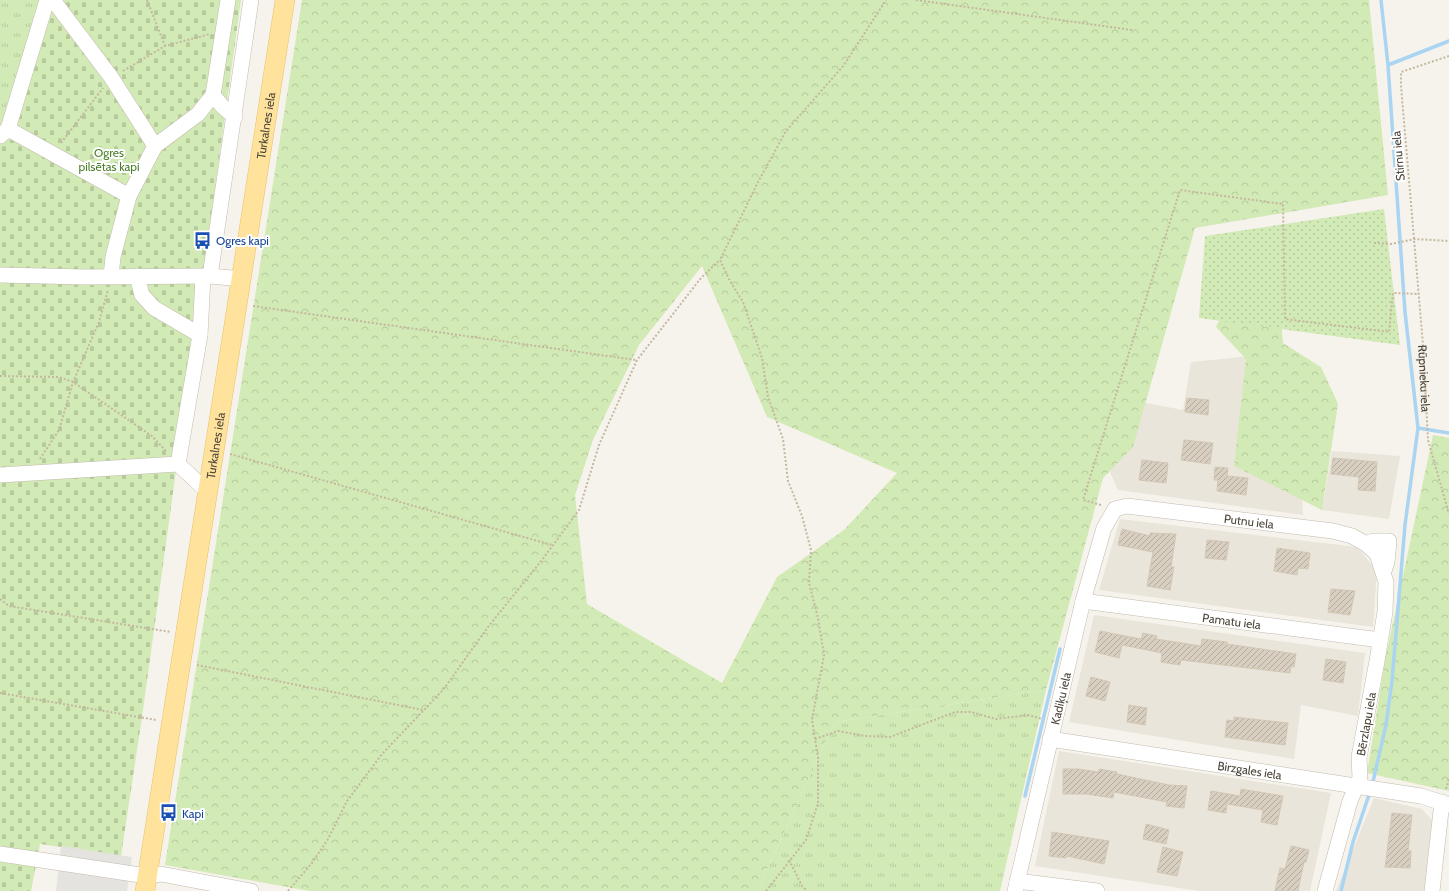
<svg xmlns="http://www.w3.org/2000/svg" width="1449" height="891" font-family="Cabin,sans-serif">
  <style>
    .residential { fill: #eae5da }
    .grass { fill: url(#grass-tufts) }
    .forest { fill: url(#forest-crowns); fill-rule: evenodd }
    .cemetery { fill: url(#cemetery-stones) }
    .garden { fill: url(#garden-dots) }
    .parking { fill: #e5e3e0 }
    .lines { fill: none; stroke-linecap: round; stroke-linejoin: round }
    .stream { stroke: #a9d4f2; stroke-width: 3.5 }
    .building { fill: url(#building-hatch); stroke: #d3c7b4 }
    .minor-casing { stroke: #c2bbae; stroke-width: 16 }
    .major-casing { stroke: #e6c16a; stroke-width: 20 }
    .path { stroke: #c4b79f; stroke-width: 2; stroke-dasharray: 2 2; stroke-linecap: butt }
    .minor { stroke: #fff; stroke-width: 15 }
    .major { stroke: #ffe39c; stroke-width: 19 }
    .labels { text-anchor: middle; dominant-baseline: central; stroke-width: 4; stroke-linejoin: round; paint-order: stroke }
    .street-label { font-size: 12px; fill: #4b4439; stroke: #fff }
    .park-label { font-size: 12px; fill: #4a7f2a; stroke: #fff }
    .transit-label { font-size: 12px; fill: #164399; stroke: #fff; text-anchor: start }
  </style>
  <defs>
    <pattern id="grass-tufts" width="24" height="20" patternUnits="userSpaceOnUse"><rect width="24" height="20" fill="#d2eab5"/><path d="M3 7l-1-3M5 7V3M7 7l1-3M15 17l-1-3M17 17v-4M19 17l1-3" fill="none" stroke="#b6ca9c"/></pattern>
    <pattern id="forest-crowns" width="20" height="18" patternUnits="userSpaceOnUse"><rect width="20" height="18" fill="#d2eab5"/><path d="M2 6a3 3 0 1 1 6 0M12 15a3 3 0 1 1 6 0" fill="none" stroke="#b6ca9c"/></pattern>
    <pattern id="cemetery-stones" width="16" height="16" patternUnits="userSpaceOnUse"><rect width="16" height="16" fill="#d2eab5"/><path d="M2 7V4a2 2 0 0 1 4 0v3zM10 15v-3a2 2 0 0 1 4 0v3z" fill="#b6ca9c"/></pattern>
    <pattern id="garden-dots" width="8" height="8" patternUnits="userSpaceOnUse"><rect width="8" height="8" fill="#d2eab5"/><path d="M2 2h.1M6 6h.1" fill="none" stroke="#b6ca9c" stroke-width="1.8" stroke-linecap="round"/></pattern>
    <pattern id="building-hatch" width="6" height="6" patternUnits="userSpaceOnUse"><rect width="6" height="6" fill="#d8cfc1"/><path d="M-1 1l2-2M0 6l6-6M5 7l2-2" fill="none" stroke="#b1aa9e"/></pattern>
  </defs>
  <rect width="100%" height="100%" fill="#f6f3ec"/>
  <path class="residential" d="M1292 352 1303 515 1118 490 1105 461 1125 399 1183 410 1191 362Z
    M1332 451 1400 456 1389 519 1322 510Z
    M1120 519 1357 547 1377 571 1373 627 1099 590Z
    M1094 615 1365 653 1358 716 1301 705 1294 759 1069 722Z
    M1059 751 1331 793 1310 891H1199L1035 866Z
    M1374 798 1422 809 1432 820 1424 891H1336Z"/>
  <path class="grass" d="M0 0H40L0 131Z
    M1046 690 1000 891H757L835 722Z"/>
  <path class="forest" d="M302 0H1369L1388 195 1195 228 1133 447 1103 478 1046 690 835 722 757 891H310L165 865ZM702 266 767 417 897 473 844 530 777 577 722 683 587 604 575 495 593 440 639 345Z
    M1236 286 1279 299 1283 343 1321 367 1338 404 1322 510 1234 466 1246 359 1216 327Z
    M1433 435 1449 438V791L1367 773 1385 660Z"/>
  <path class="cemetery" d="M40 0H241L142 717 121 856 40 844 31 891H0V131Z"/>
  <path class="garden" d="M1384 209 1400 345 1199 318 1205 236Z"/>
  <path class="parking" d="M61 846 132 857 127 891H56Z"/>
  <g class="lines">
    <path class="stream" d="M1388 65 1449 41
      M1418 428 1449 433
      M1372 786 1386 725 1392 681 1405 525 1418 428 1405 312 1388 65 1381 0
      M1025 796 1060 649
      M1341 891 1353 842 1370 792"/>
  </g>
  <path class="building" d="M1187 398 1209 400 1208 415 1185 412Z
    M1184 440 1213 443 1210 464 1181 460Z
    M1333 458 1377 462 1375 491 1358 490 1359 477 1331 474Z
    M1142 460 1168 463 1166 483 1139 480Z
    M1215 467 1228 468 1227 476 1248 478 1246 495 1217 491 1218 480H1214Z
    M1122 529 1150 536V533L1176 534 1171 567H1174L1170 590 1147 586 1153 552 1118 545Z
    M1207 540 1229 542 1226 560 1205 558Z
    M1277 548 1310 553 1308 569 1298 568 1297 575 1274 571Z
    M1331 589 1355 591 1350 615 1328 612Z
    M1100 631 1141 639 1143 633 1157 636 1156 639 1201 646 1202 639 1227 642V644L1296 654 1294 667 1291 666 1290 673 1181 660 1180 665 1161 662 1162 653 1122 645 1119 658 1095 652Z
    M1326 659 1346 662 1343 683 1323 680Z
    M1091 677 1110 682 1105 701 1086 696Z
    M1129 705 1147 708 1145 725 1127 722Z
    M1234 717 1288 723 1285 745 1225 737 1227 720 1234 721Z
    M1063 769H1078L1099 772V769L1117 772V774L1169 785 1187 786 1184 808 1166 806 1167 802 1114 792 1113 798 1086 794H1063Z
    M1241 789 1283 796 1277 825 1261 822 1263 810 1227 804 1226 813 1208 810 1211 791 1240 796Z
    M1392 813 1412 815 1408 851H1411L1410 868 1385 867Z
    M1146 824 1169 830 1166 844 1143 839Z
    M1052 832 1109 841 1104 864 1067 856 1066 858 1049 856Z
    M1291 846 1309 850 1306 862H1304L1298 891H1275L1280 868 1285 869Z
    M1163 847 1183 852 1177 876 1157 872Z"/>
  <g class="lines">
    <defs>
      <g id="minor">
        <path d="M53 0 111 77 155 146"/>
        <path d="M213 95 223 107 235 117"/>
        <path d="M8 129 129 196"/>
        <path d="M0 136 8 129 47 0"/>
        <path d="M0 275 85 277 210 276"/>
        <path d="M111 276 113 257 129 196 155 146 198 114 213 95 228 0"/>
        <path d="M137 276 142 295 154 308 200 335"/>
        <path d="M203 277 200 335 178 464 208 492"/>
        <path d="M242 279 210 276 251 0"/>
        <path d="M0 475 178 464"/>
        <path d="M1366 544 1373 541H1389L1387 562 1384 571"/>
        <path id="s2" d="M1083 601 1380 640"/>
        <path id="s3" d="M1050 739 1421 796 1449 805"/>
        <path d="M0 854 147 876 161 874 251 891"/>
        <path d="M1017 881 1097 891"/>
        <path id="s4" d="M1015 891 1083 601 1104 528 1115 509 1127 506 1333 531 1352 536 1366 544 1377 554 1386 582 1385 612 1377 661 1359 757 1360 778 1350 801 1325 891"/>
        <path d="M1432 891 1442 802"/>
      </g>
      <g id="major">
        <path id="s5" d="M145 891 285 0"/>
      </g>
    </defs>
    <use href="#minor" class="minor-casing"/>
    <use href="#major" class="major-casing"/>
    <g class="path">
      <path d="M147 0 165 46"/>
      <path d="M916 0 1132 30"/>
      <path id="s1" d="M1449 56 1401 72V86L1423 345 1428 440 1449 514"/>
      <path d="M123 71 165 46 210 34"/>
      <path d="M61 143 103 88"/>
      <path d="M1374 243 1391 244 1415 239 1449 241"/>
      <path d="M253 306 636 360"/>
      <path d="M0 376 59 377 73 382 152 436 166 451"/>
      <path d="M230 454 552 545"/>
      <path d="M40 459 59 430 73 382 99 322 108 290"/>
      <path d="M1101 505 1083 500 1180 190 1283 204 1285 319 1389 332 1393 293 1419 294"/>
      <path d="M0 599 9 606 171 632"/>
      <path d="M197 665 423 710"/>
      <path d="M0 693 156 720"/>
      <path d="M815 739 838 731 865 736 890 737 955 712H971L996 719 1029 715 1042 719"/>
      <path d="M1446 789 1449 779"/>
      <path d="M789 860 802 886 807 891"/>
      <path d="M288 891 312 863 328 839 347 801 382 754 443 690 488 627 542 560 579 510 599 445 637 360 701 278 720 260"/>
      <path d="M766 891 806 840 818 803V757L812 720 824 655 818 618 809 583 811 550 802 516 788 481 783 439 768 397 762 358 743 302 730 281 720 260 758 182 786 131 844 65 886 0"/>
    </g>
    <use href="#minor" class="minor"/>
    <use href="#major" class="major"/>
  </g>
  <defs>
    <symbol id="bus-bare" viewBox="-9 -9 18 18"><path d="M-5-6H5V4H4V6H2V4H-2V6H-4V4H-5ZM-3.5-4V0h7V-4ZM-3.5 1.2v1.5H-2V1.2ZM2 1.2v1.5H3.5V1.2Z" fill="#1a4fb4" stroke="#fff" stroke-width="2.5" paint-order="stroke"/></symbol>
  </defs>
  <g fill-rule="evenodd">
    <use href="#bus-bare" x="190" y="228" width="25" height="25"/>
    <use href="#bus-bare" x="156" y="800" width="25" height="25"/>
  </g>
  <g class="labels">
    <g class="street-label">
      <text stroke="none"><textPath href="#s5" startOffset="775">Turkalnes iela</textPath></text>
      <text transform="translate(1398 156) rotate(-95)">Stirnu iela</text>
      <text stroke="none"><textPath href="#s1" startOffset="358">Rūpnieku iela</textPath></text>
      <text stroke="none"><textPath href="#s5" startOffset="451">Turkalnes iela</textPath></text>
      <text stroke="none"><textPath href="#s4" startOffset="531">Putnu iela</textPath></text>
      <text stroke="none"><textPath href="#s2" startOffset="150">Pamatu iela</textPath></text>
      <text stroke="none"><textPath href="#s4" startOffset="198">Kadiķu iela</textPath></text>
      <text transform="translate(1366 724) rotate(-80)">Bērzlapu iela</text>
      <text stroke="none"><textPath href="#s3" startOffset="202">Birzgales iela</textPath></text>
    </g>
    <g class="park-label">
      <text x="109" y="152">Ogres<tspan x="109" dy="14">pilsētas kapi</tspan></text>
    </g>
    <g class="transit-label">
      <text x="216" y="240">Ogres kapi</text>
      <text x="182" y="813">Kapi</text>
    </g>
  </g>
</svg>
